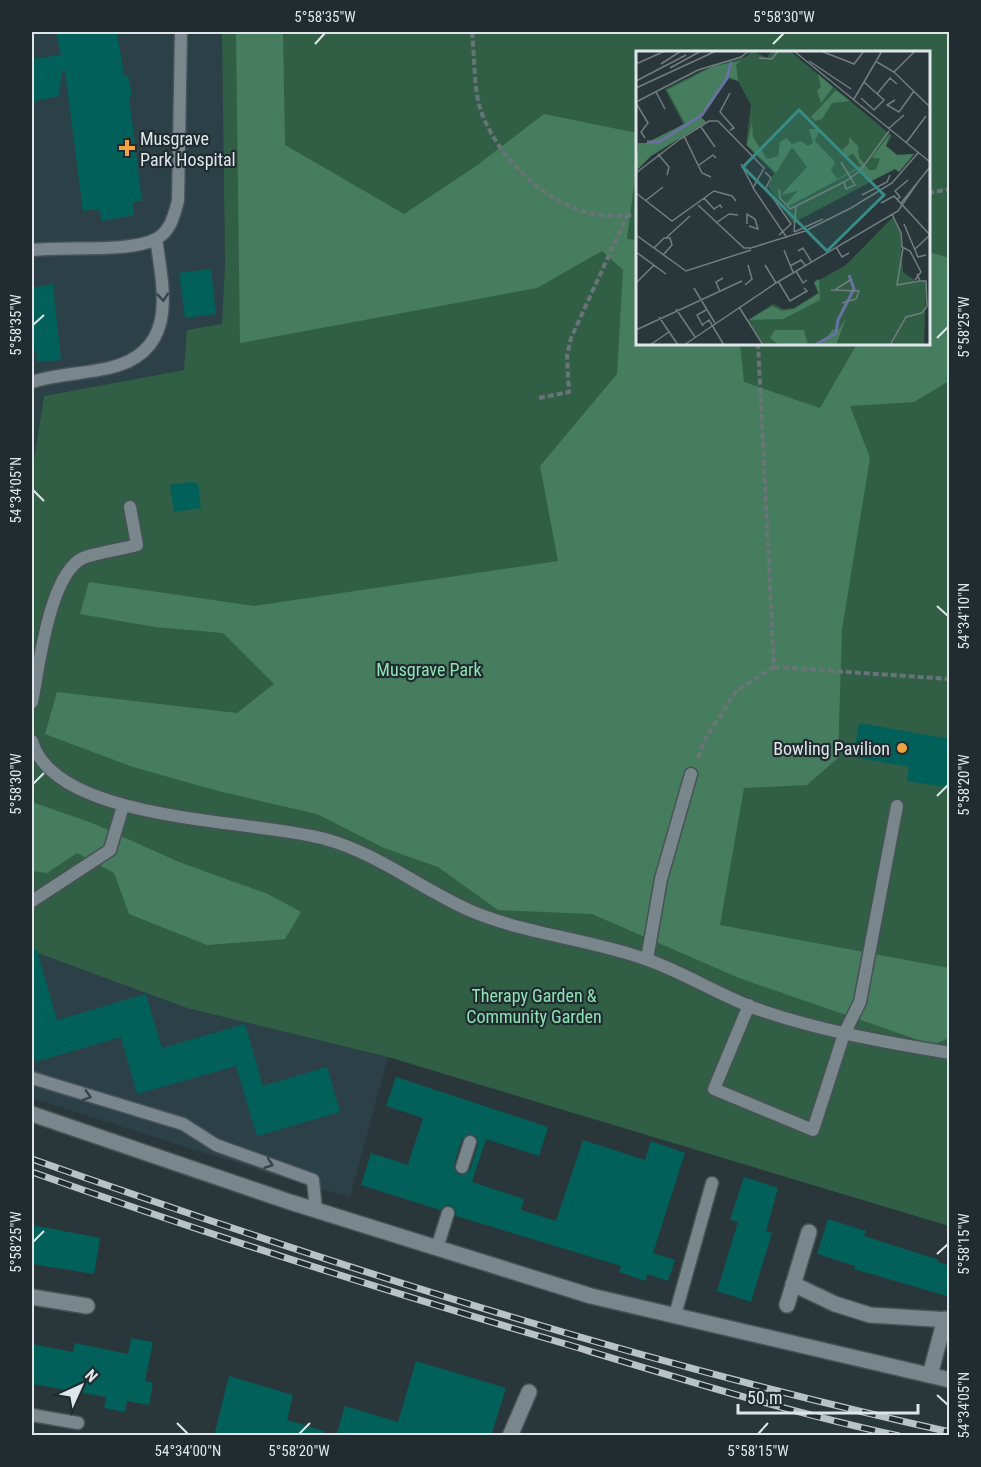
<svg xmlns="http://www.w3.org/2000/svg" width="981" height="1467" font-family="'Roboto Condensed',sans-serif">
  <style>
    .built { fill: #2c4147 }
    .green { fill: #315f46; fill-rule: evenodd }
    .forest { fill: #467d5f }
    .building { fill: #02605a; fill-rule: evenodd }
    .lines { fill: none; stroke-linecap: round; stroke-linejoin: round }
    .service-casing { stroke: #475255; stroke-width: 15 }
    .minor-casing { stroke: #475255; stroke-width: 18 }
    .path { stroke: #687477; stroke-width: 4; stroke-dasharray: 6 3; stroke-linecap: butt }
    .service { stroke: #79878c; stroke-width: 12 }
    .minor { stroke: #79878c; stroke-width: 15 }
    .rail-casing { stroke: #b9c2c5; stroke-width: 7 }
    .rail { stroke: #202c30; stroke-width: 4.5; stroke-dasharray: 14; stroke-linecap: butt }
    .oneway { stroke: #364347 }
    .ticks { fill: none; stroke: #dee6e9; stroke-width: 2 }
    .poi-dot { fill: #f1a540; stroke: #202c30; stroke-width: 2 }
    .labels { text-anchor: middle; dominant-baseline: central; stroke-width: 4.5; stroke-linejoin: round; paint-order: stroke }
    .poi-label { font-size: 18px; fill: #dee6e9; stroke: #202c30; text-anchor: start }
    .park-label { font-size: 18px; fill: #8ee2b3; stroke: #202c30 }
    .inset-river { fill: none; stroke: #6971a1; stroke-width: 3 }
    .inset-road { fill: none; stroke: #727d80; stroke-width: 1.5 }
    .view { fill: #388c87; fill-opacity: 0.15; stroke: #388c87; stroke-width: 3 }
    .inset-edge { fill: none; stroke: #dee6e9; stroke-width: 3 }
    .neatline { fill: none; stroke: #dee6e9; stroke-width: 2 }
    .ticks-label { font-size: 15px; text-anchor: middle; fill: #dee6e9 }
  </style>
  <rect width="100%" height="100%" fill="#2a373a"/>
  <path class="built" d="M32 32H222L225 265 222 324 184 370 44 396 32 473Z
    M32 951 187 1008 388 1057 350 1197 302 1184 32 1098Z"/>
  <path class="green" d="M222 32H949V1226L388 1057 187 1008 32 951V473L44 396 184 370 187 330 222 324 225 265ZM638 52H928V344H638Z"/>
  <path class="forest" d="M236 32H283L285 145 404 214 476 166 544 114 637 133V163L627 239 637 240 638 344H740L744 382 820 408 857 344H928L929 252 949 258V381L914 402 850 406 870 458 842 629 838 758 807 785 744 788 720 925 949 968V1038L933 1045 739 978 592 914 498 910 438 867 384 848 317 814 222 792 133 767 45 734 57 692 237 713 274 684 223 633 155 627 80 614 89 582 254 606 558 561 540 466 617 374 623 270 602 251 537 288 240 343Z
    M32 802 92 823 179 862 268 894 301 912 285 939 207 945 129 914 114 873 77 853 47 873 32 871Z"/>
  <path class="building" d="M56 32H117L124 75H128L132 95 129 96 142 201 133 202 134 215 102 221 99 209 83 211 65 72H62L59 96 32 102V59L61 55Z
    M211 269 216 314 185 318 179 273Z
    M53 284 61 360 37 362 36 350H32V288Z
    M190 482 198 483 201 508 174 512 170 485Z
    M859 723 950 739V788L907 781 909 767 853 757Z
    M32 950H37L57 1020 146 994 162 1048 245 1024 263 1086 327 1067 340 1112 257 1136 236 1066 137 1094 121 1037 35 1062 32 1046Z
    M396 1077 548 1127 539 1156 486 1139 472 1182 524 1199 521 1210 556 1221 583 1140 645 1160 651 1141 685 1153 653 1253 675 1260 668 1281 647 1274 645 1281 619 1272 621 1266 456 1216V1211L451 1205H446L440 1210 361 1185 371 1153 408 1165 423 1118 386 1106ZM468 1134 476 1136 478 1145 470 1170 460 1175 456 1172 454 1164 462 1139Z
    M744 1177 778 1188 766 1231 772 1233 751 1302 717 1291 738 1222 730 1220Z
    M828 1219 866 1231 864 1236 939 1260 938 1262 950 1266V1297L854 1269 855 1266 817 1254Z
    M32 1225 100 1238 94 1274 32 1264Z
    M131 1338 153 1342 145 1381 153 1383 149 1405 127 1401 125 1412 104 1408 106 1397 32 1384V1344L73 1352 75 1343 128 1354Z
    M416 1361 506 1388 491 1436H336L345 1406 398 1422Z
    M229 1376 293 1395 287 1420 324 1431 323 1436H214Z"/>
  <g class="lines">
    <defs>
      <path id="service" d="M32 250C63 246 130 253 156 239 171 231 174 215 178 201L181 32
        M32 382C56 374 83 374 109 368 178 352 164 292 156 239
        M32 702C39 668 49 574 83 558 94 553 123 549 137 545L130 507
        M32 741C55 823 254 819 325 839 377 853 421 889 471 911 528 935 591 939 648 960 685 973 719 995 757 1009 820 1031 884 1042 950 1053
        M32 901 110 850 123 806
        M647 959 661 879 691 774
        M749 1005 714 1089 813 1130 844 1034 860 1002 897 806
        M32 1078 183 1124 216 1145 313 1180 316 1210
        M462 1167 470 1142
        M437 1248 448 1213
        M675 1315 712 1183
        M32 1415 78 1423"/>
      <path id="minor" d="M32 1114 290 1202 591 1296 950 1380
        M793 1284 835 1304 870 1315 950 1320
        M32 1297 87 1306
        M787 1305 809 1232
        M930 1375 945 1319
        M510 1436 529 1392"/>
    </defs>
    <use href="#service" class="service-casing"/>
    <use href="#minor" class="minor-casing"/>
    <path class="path" d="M472 32C475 57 473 90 482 114 499 157 539 197 582 211 600 217 619 216 638 215
      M928 193 950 189
      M539 398 569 392 567 356 571 338 627 216
      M774 667 950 679
      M698 758 704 741 736 691 774 667 758 344"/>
    <use href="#service" class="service"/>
    <use href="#minor" class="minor"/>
    <defs>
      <path id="rail" d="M32 1159C332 1265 638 1363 950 1432
        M32 1172C209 1235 389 1292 569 1345 678 1378 788 1412 899 1436"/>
    </defs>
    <use href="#rail" class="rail-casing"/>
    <use href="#rail" class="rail"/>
  </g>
  <defs><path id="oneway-chevron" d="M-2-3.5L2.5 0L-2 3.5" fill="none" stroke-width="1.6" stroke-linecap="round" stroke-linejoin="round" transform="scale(1.5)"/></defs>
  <g class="oneway">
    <use href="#oneway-chevron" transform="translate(163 297) rotate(85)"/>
    <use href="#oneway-chevron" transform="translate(87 1096) rotate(17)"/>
    <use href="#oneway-chevron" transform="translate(269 1164) rotate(19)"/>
  </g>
  <path class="ticks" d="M315 44 325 33M773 44 784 33M33 325 44 315M937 338 948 327M33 490 44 501M937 606 948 616M33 784 44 773M937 796 948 785M33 1242 44 1231M937 1254 948 1244M937 1395 948 1405M177 1423 188 1434M299 1434 310 1423M758 1434 768 1423"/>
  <g class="poi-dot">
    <path d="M124 139h6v6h6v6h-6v6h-6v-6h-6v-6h6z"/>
    <circle cx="902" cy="748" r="6"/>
  </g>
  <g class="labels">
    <g class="poi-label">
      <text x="140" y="138">Musgrave<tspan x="140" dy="21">Park Hospital</tspan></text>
      <text x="890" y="748" text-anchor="end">Bowling Pavilion</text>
    </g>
    <g class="park-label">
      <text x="429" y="669">Musgrave Park</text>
      <text x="534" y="995">Therapy Garden &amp;<tspan x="534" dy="21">Community Garden</tspan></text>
    </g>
  </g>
  <g transform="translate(636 51)">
    <rect width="294" height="294" fill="#2a373a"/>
    <path d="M116 0 131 7 135 0H154L256 85 250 95 261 104 278 103 263 121 259 118 157 172 132 136 138 122 110 94 115 54 102 30 93 28 64 65 49 76 29 38 76 15 110 6ZM257 166 264 181 267 221 281 231 290 229 288 294H128L112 269 137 253 147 258 158 257 182 242 178 232 210 214Z" fill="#315f46"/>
    <path d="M106 10 100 13 102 30 93 26 66 63 50 74 31 39 78 15ZM182 23 197 36 185 52 181 40 185 36ZM200 39 214 50 196 52 186 68 179 70 175 66ZM64 65 70 71 15 105 0 120 2 92H10ZM116 71 117 86 131 108 142 105 144 91 151 87 156 93 165 90 172 95 177 92 173 78H184L179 90 199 111 195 119 201 128 225 115 217 102 211 106 206 99 213 93V86L222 95 223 106 233 119H240L244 108 236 106 254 83 250 95 261 104 278 103 263 121 259 118 233 131 222 118 151 156 150 153 162 140 145 144 171 116 156 96 140 122 111 94ZM183 228 184 249 147 268 113 269 136 255 146 260 158 258 183 242 178 231ZM210 267 200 294H185L197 278 202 280ZM139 279H168L172 294H143L134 287Z" fill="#467d5f"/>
    <path class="inset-river" d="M11 91H23L66 64 91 27 95 11M179 294 200 282 202 269 218 238 213 224"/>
    <path class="inset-road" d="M158 0 294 111M185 0 218 13 228 0M123 7 136 8 142 0M173 10 215 38M241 11 258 21 294 56M0 13 29 0M25 13 45 0M34 17 65 0M258 21 279 0M0 30 50 4M0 37 80 0M20 41 29 58M94 42 84 61 98 77 94 79M241 43 254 27 261 33M225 47 238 59 248 49 228 31M218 48 246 0M259 49 251 54 263 61 278 40M0 51 62 19 105 6 113 0M0 52 12 72 5 81 9 87M65 76 79 96M252 78 268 64M48 85 66 122 75 126M270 92 290 65M22 103 33 116 31 124M205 111 219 134 210 138 208 131M105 113 117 136M63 114 77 104 80 107M129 121 135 127 130 137 155 173 143 184M0 122 44 88 73 70H82L128 117 117 137 151 187M143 138 144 147 154 158 208 131 224 120 253 80M0 142 36 170 78 140 96 145 100 150M226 144 251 131 254 124M68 147 78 158 84 154 86 157M261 149 264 146 259 140 272 129M9 150 27 136M245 152 258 145 294 184 279 198M265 152 294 116M62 154 108 197H115L169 180 215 157 256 132 282 102M256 163 265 182 266 196 274 200 285 221 279 229M80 172 93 163 102 164M111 173V163L119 168 122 178 113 175M268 173 282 206 290 204M158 181 187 168M158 181 160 155M0 184 50 220 115 199M31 186 54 165M200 196 206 206 213 202M18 197 28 187H34L36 194 27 204M267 197 261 234 284 230 281 223M148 199 157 221M162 200 167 197 175 210M0 201 30 223M129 214 140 232M154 215 165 209 169 214M160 220 167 232 171 229M142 230 154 250 171 240 168 237M0 232 18 214M109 234 116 228 112 214M58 237 79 272M200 238 216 228M195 239 223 240 220 248 206 252M84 241 80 231 87 227M103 256 127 294M40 258 59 286M23 266 42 294M66 274 73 269 88 294M67 275 61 264 70 259M0 279 106 230M14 294 33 281M48 294 140 232 262 160 282 131M254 294 270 266 286 262 291 255 290 230H284"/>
    <path class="view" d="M163 59 248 144 191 200 107 116Z"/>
    <rect width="294" height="294" class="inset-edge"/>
  </g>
  <rect width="981" height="1467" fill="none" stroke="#202c30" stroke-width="66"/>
  <g transform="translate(81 1386) rotate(45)" stroke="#202c30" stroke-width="4.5" paint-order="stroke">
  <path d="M0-4.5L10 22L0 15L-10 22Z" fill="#dee6e9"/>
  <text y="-9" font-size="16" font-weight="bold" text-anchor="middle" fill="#dee6e9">N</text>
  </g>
  <path d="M738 1404v9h180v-9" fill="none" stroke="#dee6e9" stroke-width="3"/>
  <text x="747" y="1404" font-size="18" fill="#dee6e9" stroke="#202c30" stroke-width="4.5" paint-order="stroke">50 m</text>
  <rect x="33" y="33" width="915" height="1401" class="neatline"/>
  <g class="ticks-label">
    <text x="325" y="22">5°58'35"W</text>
    <text x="784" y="22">5°58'30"W</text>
    <text transform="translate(16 325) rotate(-90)" y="5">5°58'35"W</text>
    <text transform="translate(964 327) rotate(-90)" y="5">5°58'25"W</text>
    <text transform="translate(16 490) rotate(-90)" y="5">54°34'05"N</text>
    <text transform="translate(964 616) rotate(-90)" y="5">54°34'10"N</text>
    <text transform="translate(16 784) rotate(-90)" y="5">5°58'30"W</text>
    <text transform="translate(964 785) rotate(-90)" y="5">5°58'20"W</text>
    <text transform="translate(16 1242) rotate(-90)" y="5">5°58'25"W</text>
    <text transform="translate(964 1244) rotate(-90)" y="5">5°58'15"W</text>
    <text transform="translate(964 1405) rotate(-90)" y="5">54°34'05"N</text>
    <text x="188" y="1456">54°34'00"N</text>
    <text x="299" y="1456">5°58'20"W</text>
    <text x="758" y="1456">5°58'15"W</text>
  </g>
</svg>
